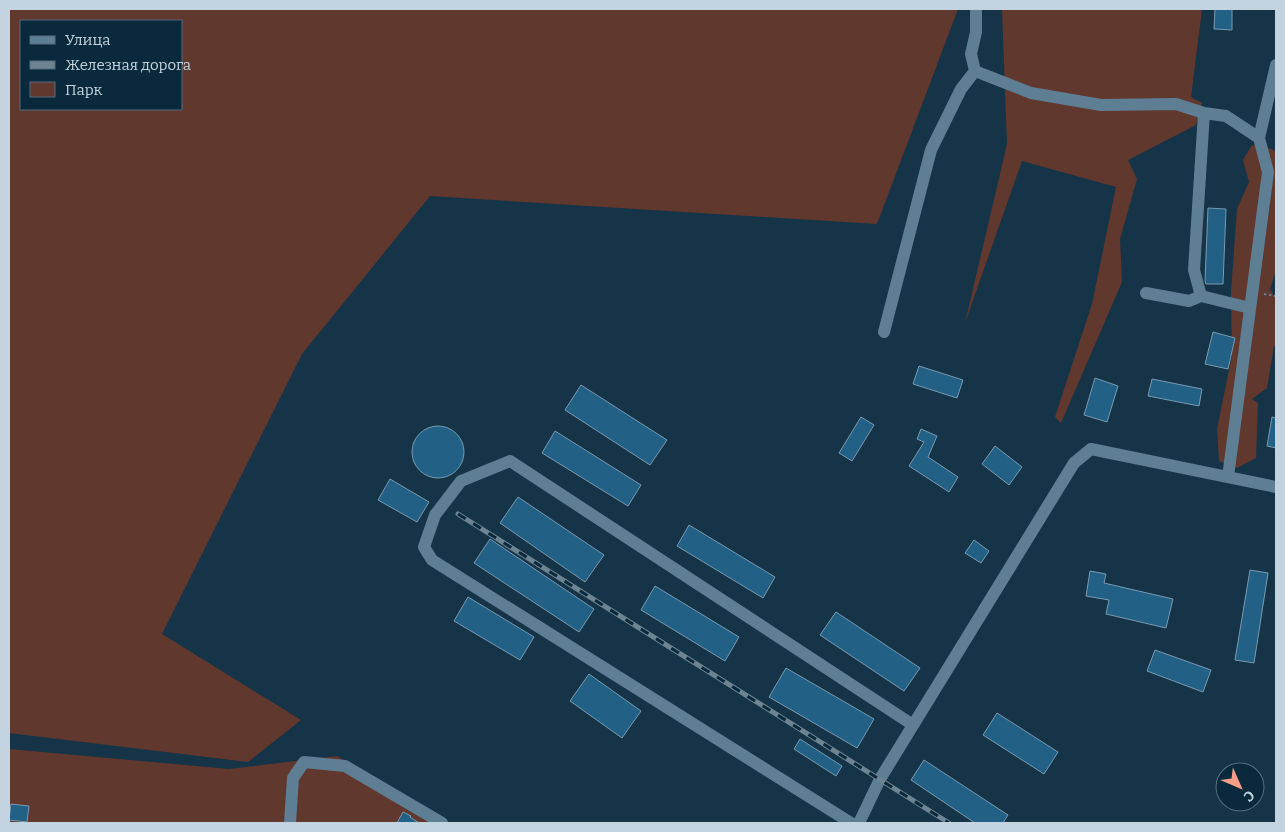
<svg xmlns="http://www.w3.org/2000/svg" width="1285" height="832" font-family="Bitter,serif">
  <style>
    .green { fill: #61382e; fill-rule: evenodd }
    .building { fill: #226085; stroke: #7a9ab1 }
    .lines { fill: none; stroke-linecap: round; stroke-linejoin: round }
    .path { stroke: #657d8d; stroke-width: 2; stroke-dasharray: 2.5 2.5; stroke-linecap: butt }
    .minor { stroke: #5e7e94; stroke-width: 12 }
    .rail-casing { stroke: #6d8494; stroke-width: 5 }
    .rail { stroke: #0b293c; stroke-width: 3; stroke-dasharray: 9; stroke-linecap: butt }
  </style>
  <rect width="100%" height="100%" fill="#163447"/>
  <path class="green" d="M9 9H958L877 224 430 196 302 354 162 634 301 720 248 762 9 733ZM181 21V109H21V21Z
    M1002 9H1202L1191 97 1202 103 1196 125 1128 160 1137 179 1120 239 1122 282 1061 423 1055 417 1092 304 1116 187 1022 161 965 323 1007 144Z
    M1252 145 1272 149 1276 152V270L1270 289 1276 299V346H1274L1267 388 1252 399 1258 403 1256 458 1237 468 1219 461 1217 429 1232 355 1231 292 1237 209 1249 182 1243 160Z
    M9 749 229 769 337 756 447 823H9Z"/>
  <path class="building" d="M1215 9H1232V30L1214 29Z
    M1208 208 1226 209 1223 284H1206L1205 281Z
    M1213 332 1235 338 1228 369 1205 364Z
    M919 366 963 380 957 398 913 384Z
    M1095 378 1118 386 1107 422 1084 415Z
    M1152 379 1202 389 1199 406 1148 396Z
    M581 385 667 440 650 465 565 410Z
    M861 417 874 425 852 461 839 453Z
    M1272 417 1276 418V448L1267 446Z
    M412 452a26 26 0 1 1 52 0a26 26 0 1 1-52 0Z
    M921 429 937 436 928 457 958 477 949 492 909 466 924 442 917 439Z
    M555 431 641 485 628 506 542 453Z
    M995 446 1022 467 1009 485 982 464Z
    M390 479 429 502 417 522 378 500Z
    M518 497 604 555 585 582 500 523Z
    M689 525 775 577 763 598 677 546Z
    M490 539 594 609 579 632 474 563Z
    M974 540 989 551 981 563 965 553Z
    M1250 570 1268 573 1254 663 1235 660Z
    M1090 571 1106 574 1104 583 1173 599 1166 628 1106 614 1109 600 1086 596Z
    M655 586 739 637 725 661 641 610Z
    M468 597 534 637 520 660 454 621Z
    M836 612 920 668 904 691 820 635Z
    M1155 650 1211 670 1203 692 1147 671Z
    M786 668 874 719 857 748 769 697Z
    M589 674 641 711 622 738 570 701Z
    M997 713 1058 752 1044 774 983 735Z
    M800 739 842 766 836 776 794 749Z
    M924 760 1008 815 1003 823H975L911 780Z
    M11 804 29 806 27 822 9 820Z
    M403 812 411 816 410 817 419 823H397Z"/>
  <g class="lines">
    <path class="path" d="M1264 294 1276 296"/>
    <path class="minor" d="M975 71 971 54 976 32V9
      M1146 293 1189 301 1201 296
      M1250 308 1201 296 1194 270 1204 113 1226 116 1259 138
      M884 332 931 150 961 89 975 71 1031 93 1101 105 1176 104 1204 113
      M1228 477 1268 172 1259 138 1276 65
      M290 823 293 778 304 762 345 766 442 823
      M851 823 432 560 424 547 435 515 461 481 510 461 913 725
      M859 823 880 779 1074 463 1091 449 1276 487"/>
    <defs>
      <path id="rail" d="M458 514 949 823"/>
    </defs>
    <use href="#rail" class="rail-casing"/>
    <use href="#rail" class="rail"/>
  </g>
  <rect width="1285" height="832" fill="none" stroke="#c3d4e0" stroke-width="20"/>
  <rect x="20" y="20" width="162" height="90" fill="#0b293c" stroke="#556d7e"/>
  <rect x="30" y="36" width="25" height="8" fill="#5e7e94" stroke="#556d7e"/>
  <text x="65" y="45" font-size="15" fill="#c3d4e0">Улица</text>
  <rect x="30" y="61" width="25" height="8" fill="#6d8494" stroke="#556d7e"/>
  <text x="65" y="70" font-size="15" fill="#c3d4e0">Железная дорога</text>
  <rect x="30" y="82" width="25" height="15" fill="#61382e" stroke="#556d7e"/>
  <text x="65" y="95" font-size="15" fill="#c3d4e0">Парк</text>
  <g transform="translate(1240 787) rotate(135)"><circle r="24" fill="#0b293c" stroke="#556d7e"/>
  <path d="M0-4L9 19L0 12L-9 19Z" fill="#f49e89"/>
  <text y="-8" font-size="14" font-weight="bold" text-anchor="middle" fill="#c3d4e0">С</text>
  </g>
</svg>
